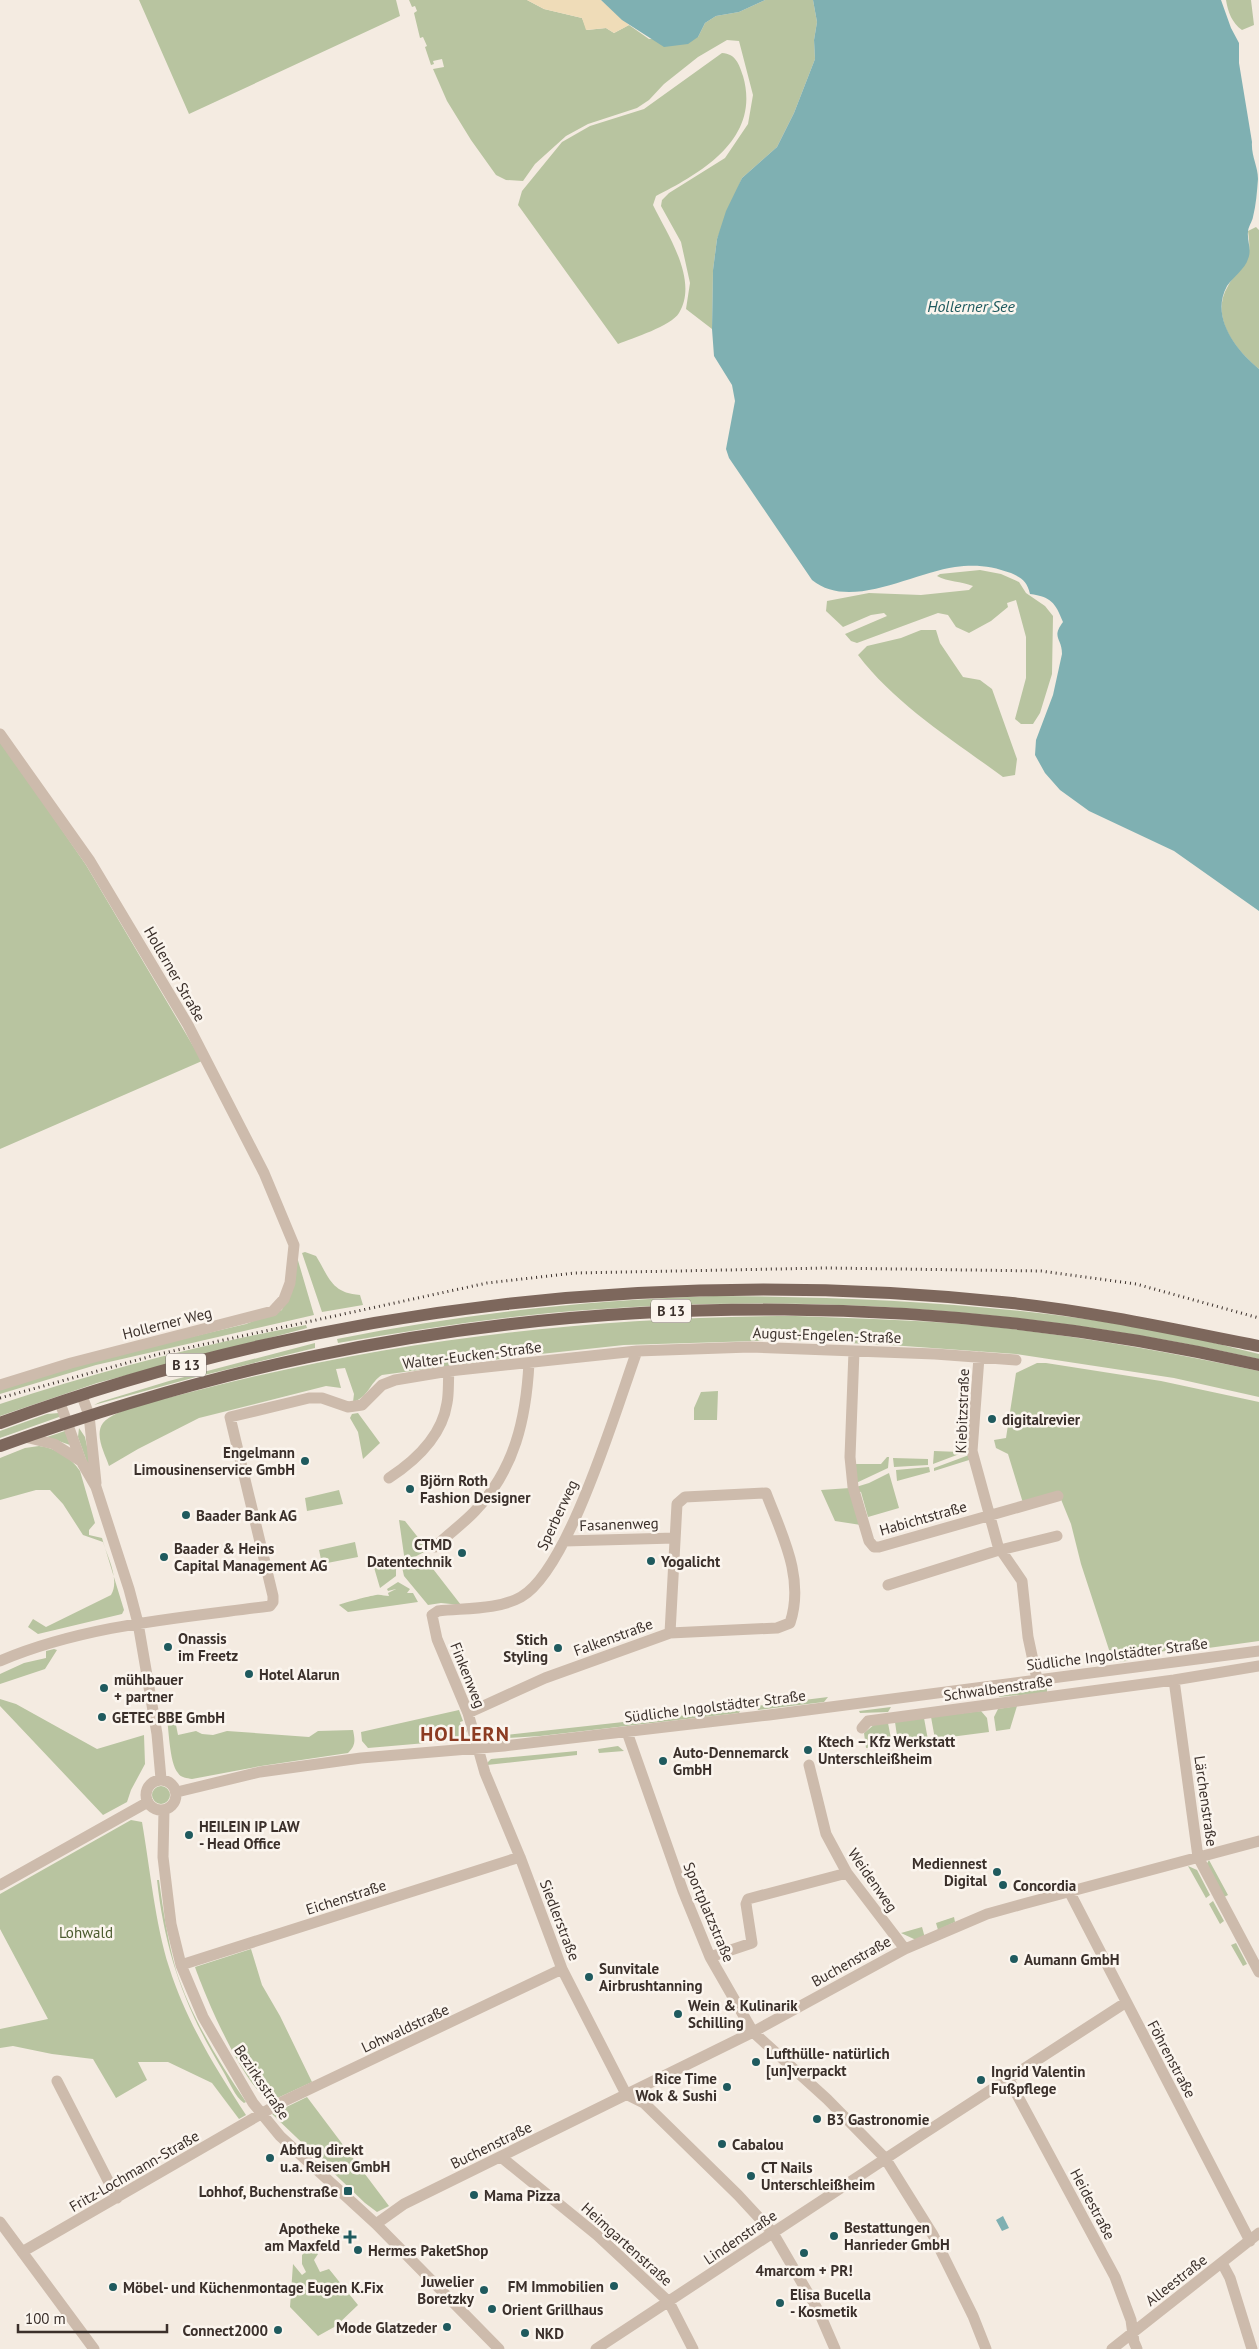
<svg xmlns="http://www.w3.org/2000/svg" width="1259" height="2349" font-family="'PT Sans',sans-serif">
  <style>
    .green { fill: #b8c4a0 }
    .sand { fill: #efdcb8 }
    .water { fill: #7fb0b2 }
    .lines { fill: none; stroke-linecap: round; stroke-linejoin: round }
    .minor { stroke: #cdbbac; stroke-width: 11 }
    .major { stroke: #7d675c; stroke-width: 12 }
    .rail { stroke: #3b302b; stroke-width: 3; stroke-dasharray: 1 4; stroke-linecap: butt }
    .poi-dot { fill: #1f5a5e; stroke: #fbf5ee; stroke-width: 2 }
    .labels { text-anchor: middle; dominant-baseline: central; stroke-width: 5; stroke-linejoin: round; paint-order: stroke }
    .shield { fill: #fbf5ee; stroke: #756b66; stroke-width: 1 }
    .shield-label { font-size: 14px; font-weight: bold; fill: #3b302b }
    .street-label { font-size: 15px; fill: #3b302b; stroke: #fbf5ee }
    .poi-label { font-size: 15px; font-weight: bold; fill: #3b302b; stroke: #fbf5ee; text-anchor: start }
    .park-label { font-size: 15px; fill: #4a5a2e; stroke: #fbf5ee }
    .water-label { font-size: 16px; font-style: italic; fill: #1f5a5e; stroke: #fbf5ee }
    .district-label { font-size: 20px; font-weight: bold; letter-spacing: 1px; fill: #8c3b22; stroke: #fbf5ee }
  </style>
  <rect width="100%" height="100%" fill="#f4ebe1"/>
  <path class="green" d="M139 0H396L400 16 189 114Z
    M409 0H527L544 9 582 18 587 30 606 28 614 33 629 25 649 39 698 37 705 23 716 16 739 12 765 0H813L817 22 814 40 815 59 794 113 777 147 742 178 717 239 713 270 712 329 686 309 690 283 681 242 661 206 662 200 669 193 725 158 748 124 753 95 739 41 727 40 698 57 664 84 649 100 637 108 588 124 566 136 535 164 523 181 506 180 496 175 471 140 447 101 433 69 444 67 442 59 433 61 434 64 431 65 425 47 427 46 423 37 420 38 414 13 417 11 415 6 412 7Z
    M1226 0H1251L1254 25 1242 30C1232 23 1228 12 1226 0Z
    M722 53C736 54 739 64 743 76 761 138 703 172 656 196L653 205C667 234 699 280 679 313 671 326 633 338 618 344L518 205 522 191 562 142 590 126 644 109Z
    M1256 227 1259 230V369C1236 350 1209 317 1228 286 1243 260 1253 265 1248 231Z
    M980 570 1001 574 1019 582 1026 593 1045 606 1053 616 1052 674 1040 713 1033 724H1021L1015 719 1026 678V637L1016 600 1007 603 1008 607 991 621 969 633 956 627 948 615 938 613 857 643 851 641 845 634 887 616 884 613 871 615 843 627 826 611 827 601 869 593 921 595 969 590 973 586C961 581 948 582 937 576L940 574Z
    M921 630H936L940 643 963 677 980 680 992 689 1017 759 1015 775 1003 777C953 740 896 705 858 655L867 646 901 638Z
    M0 740 86 865 202 1061 0 1149Z
    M305 1252 316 1256C329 1277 331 1293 360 1295L363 1305 322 1312 302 1253Z
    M297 1257 314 1315 96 1365 0 1394V1390L59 1371 144 1348 246 1324 282 1310Z
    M714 1296C864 1297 1012 1304 1159 1331 1193 1337 1226 1346 1259 1354V1359C1027 1307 787 1291 550 1313 479 1320 408 1331 338 1343L337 1339C461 1314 587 1300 714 1296Z
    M795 1316C865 1319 935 1320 1004 1328 1090 1338 1174 1353 1259 1371V1397L1174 1378 1016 1354 890 1345 784 1340 624 1345 522 1356 382 1375C369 1383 369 1397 353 1402L354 1394 345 1368 336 1369 341 1388 326 1386 199 1418 138 1449 109 1466C105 1454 94 1435 103 1423 113 1409 169 1398 187 1393 389 1340 587 1317 795 1316Z
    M306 1325 307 1328 97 1383 0 1416V1404C100 1371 203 1344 306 1325Z
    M315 1343V1348L196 1377 94 1405 100 1402 169 1381Z
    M1037 1363H1046L1161 1381 1259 1402V1641L1172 1653 1166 1651 1134 1655 1127 1661 1113 1662 1081 1564 1071 1524 1058 1492 1023 1503 1008 1454 996 1448 994 1440 1006 1438 1016 1373Z
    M718 1391 717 1420H694V1408L701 1392Z
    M59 1413V1417L0 1438V1431L47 1414Z
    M358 1413 380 1443 363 1459 358 1432 350 1418 352 1414Z
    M79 1428 85 1437 91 1465H88L78 1437Z
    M65 1431 70 1445 47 1437Z
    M39 1446C55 1448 71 1457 80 1471L95 1523 89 1530V1535L102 1538 124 1610 122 1614 38 1634 28 1627 33 1619 46 1627 111 1595C120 1580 108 1558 103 1542L83 1535 63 1504 50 1490H36L0 1500V1458L25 1448Z
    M970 1447V1450L933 1464 934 1451 960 1452Z
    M969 1455V1460L934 1471V1468Z
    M887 1457H889L888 1468 854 1484V1464H881Z
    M893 1458 928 1459V1465L894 1467Z
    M929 1467 930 1472 897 1481 896 1470Z
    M889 1473 899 1508 868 1517 861 1492 857 1491 856 1487 869 1483Z
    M850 1488 861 1525 835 1521 821 1490Z
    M339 1490 343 1504 307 1511 305 1498Z
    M399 1520 405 1521 428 1550 405 1562Z
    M355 1542 358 1557 322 1564 319 1550Z
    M423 1556 461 1605 441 1603 428 1605 404 1576 402 1567Z
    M396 1558V1576L380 1588 373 1564Z
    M398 1582 410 1589 407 1593H413L418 1602 348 1612 339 1605C342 1603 370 1596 376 1595 380 1594 385 1596 389 1596L388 1593 396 1589 388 1591 387 1589Z
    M54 1649 57 1650 45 1669 0 1684V1674L24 1663 46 1658V1651Z
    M1047 1687V1693L996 1697Z
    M828 1697 824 1702 758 1710 757 1706Z
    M0 1699 16 1704 97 1749 144 1735 145 1764 131 1790 127 1802 103 1815 0 1706Z
    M1017 1706 1010 1729 996 1731 994 1717 998 1709Z
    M891 1707 888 1712 860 1713 859 1711Z
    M741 1709 739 1713 540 1736 506 1738V1735Z
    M173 1710 178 1735 196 1731 202 1734 213 1735 227 1731 309 1737 318 1731 353 1730C355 1740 356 1745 348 1753L261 1766 192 1779C187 1778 181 1778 178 1773 169 1763 169 1726 166 1712Z
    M459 1710 463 1721 460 1722 462 1730 466 1729 467 1731 463 1738 435 1742 434 1738 426 1739V1743L368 1748 362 1741 361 1732Z
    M981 1711 987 1718 989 1732 935 1739 931 1717Z
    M924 1718 928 1740 898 1743 895 1722Z
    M888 1723 892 1744 866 1748 864 1733 875 1724Z
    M618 1746 624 1751 599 1753 598 1749Z
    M577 1751V1755L487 1765V1763L491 1759Z
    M152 1795a9 9 0 1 1 18 0a9 9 0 1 1-18 0Z
    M131 1820 142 1822C150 1868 155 1923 169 1967 186 2021 216 2069 246 2115L239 2119 212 2083 168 2062H138L147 2080 116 2098 93 2059 52 2054 13 2046 0 2048V2029L48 2019 0 1929V1894Z
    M1209 1860 1228 1895 1222 1898 1206 1865Z
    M1188 1866 1197 1870 1210 1895 1206 1898Z
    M157 1880H159C163 1910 168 1941 176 1970 191 2017 219 2062 246 2102L244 2103C235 2097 229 2081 223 2071 185 2008 165 1953 157 1880Z
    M1213 1901 1224 1921 1220 1924 1209 1904Z
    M954 1917 955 1922 938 1930 936 1923Z
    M922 1927 925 1938 916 1940 901 1933Z
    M1236 1943 1247 1964 1243 1966 1231 1945Z
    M251 1949 262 1985 280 2016 312 2082 271 2101C245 2090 205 1996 195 1967Z
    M307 2097 389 2206 377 2212 365 2203 272 2114Z
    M311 2247 318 2254 314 2260 320 2272 329 2269 358 2305 336 2326 318 2336 290 2307 293 2264 302 2275 306 2272 302 2264V2255Z"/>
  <path class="sand" d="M527 0H601L629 25 614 33 606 28 586 30 582 18 544 9Z"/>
  <path class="water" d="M601 0H765L739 12 716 16 705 23 698 37 688 44 664 47 622 20Z
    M813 0H1221L1231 28 1239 43V63L1252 142C1251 156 1258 166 1258 179 1257 192 1256 205 1253 217 1252 222 1248 227 1248 232 1247 241 1252 250 1248 259 1245 269 1233 277 1227 286 1210 317 1236 350 1259 369V911L1174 851 1089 811 1060 790 1045 773 1035 755 1036 740 1053 695 1062 654C1062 638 1051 638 1063 622 1055 602 1051 597 1030 594 1027 581 1022 578 1011 573 992 566 975 564 955 567 912 573 850 611 812 580L729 458 726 449 735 401 732 385 714 356 712 329 713 270 717 239 726 211 742 178 777 147 794 113 815 59 814 40 817 22Z
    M1003 2216 1009 2228 1002 2231 996 2220Z"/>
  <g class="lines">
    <path class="minor" d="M0 734 90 861 188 1025 264 1173 294 1245 290 1283 284 1299 273 1311 71 1363 0 1385
      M637 1351C617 1406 569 1570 521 1597 498 1610 464 1608 438 1611L432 1615 437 1639 468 1713 485 1773 520 1857 562 1969 626 2094 644 2103 738 2195 773 2233 819 2312 835 2349
      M854 1351 850 1457 853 1487 869 1541 874 1547H879L1058 1496
      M979 1357 972 1451 998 1546 1022 1581 1028 1637 1037 1679
      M82 1396 89 1415 96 1483
      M60 1403 81 1461 96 1487 129 1589 138 1623 157 1734 161 1779
      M25 1437 54 1444 81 1461
      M389 1478C415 1461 442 1436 447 1403 449 1393 448 1382 449 1371
      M564 1541 675 1538
      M435 1547C448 1534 463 1524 475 1511 515 1469 526 1419 529 1363
      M888 1585 996 1551 1057 1536
      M0 1661C84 1625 180 1618 270 1606L273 1602V1596L230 1417 309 1398H322L348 1407 362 1405 382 1385 395 1380 449 1371 637 1351 750 1347 935 1354 1016 1360
      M1174 1680 1198 1857 1259 1972
      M468 1713 545 1678 670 1633 777 1628 790 1623C805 1578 782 1535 766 1493L685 1497 677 1504 670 1633
      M862 1728 868 1721 1174 1680 1259 1666
      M627 1732 683 1891 710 1957 753 2032 827 2099 885 2158 933 2235 973 2316 986 2349
      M809 1765 826 1834 847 1873 905 1949
      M146 1795a15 15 0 1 1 30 0a15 15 0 1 1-30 0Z
      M177 1792 260 1772 361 1758 504 1746 769 1715 1259 1651
      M164 1810 163 1857 171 1924 181 1965 203 2017 253 2103 280 2136 376 2224 499 2349
      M0 1885 148 1802
      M1069 1891 1250 2241
      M710 1957 752 1943 746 1904 748 1899 847 1873
      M181 1965 520 1857
      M1008 2078 1115 2277 1131 2320 1134 2342 1137 2349
      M57 2081 117 2198
      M501 2157 597 2235 669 2302 693 2349
      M0 2222 94 2349
      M376 2224 404 2204 753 2032 905 1949 987 1914 1023 1904 1259 1841
      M22 2252 280 2103 562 1969
      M1222 2263 1230 2278 1252 2349
      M596 2349 923 2134 1125 2003
      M1112 2349 1259 2233"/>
    <path class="major" d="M0 1423C321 1305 672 1266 1012 1303 1095 1312 1177 1330 1259 1346
      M0 1446C101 1410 204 1379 309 1357 620 1291 949 1294 1259 1365"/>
    <path class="rail" d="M0 1398 159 1354 487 1283 575 1273 827 1268 1041 1271 1136 1284 1259 1318"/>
  </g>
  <g class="poi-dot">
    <circle cx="992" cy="1419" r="5"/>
    <circle cx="305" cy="1461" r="5"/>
    <circle cx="410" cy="1489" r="5"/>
    <circle cx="186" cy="1515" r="5"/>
    <circle cx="462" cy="1553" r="5"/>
    <circle cx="164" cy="1557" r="5"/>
    <circle cx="651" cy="1561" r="5"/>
    <circle cx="168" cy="1647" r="5"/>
    <circle cx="558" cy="1648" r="5"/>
    <circle cx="249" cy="1674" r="5"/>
    <circle cx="104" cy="1688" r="5"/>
    <circle cx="102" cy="1717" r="5"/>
    <circle cx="808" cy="1750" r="5"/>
    <circle cx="663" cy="1761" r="5"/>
    <circle cx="189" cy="1835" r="5"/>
    <circle cx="997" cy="1872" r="5"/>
    <circle cx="1003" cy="1885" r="5"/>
    <circle cx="1014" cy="1959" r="5"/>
    <circle cx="589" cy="1977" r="5"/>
    <circle cx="678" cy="2014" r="5"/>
    <circle cx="756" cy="2062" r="5"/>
    <circle cx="981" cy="2080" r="5"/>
    <circle cx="727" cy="2087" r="5"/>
    <circle cx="817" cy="2119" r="5"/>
    <circle cx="722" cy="2144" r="5"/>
    <circle cx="270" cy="2158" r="5"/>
    <circle cx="751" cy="2176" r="5"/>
    <rect x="343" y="2186" width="10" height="10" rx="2.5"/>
    <circle cx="474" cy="2195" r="5"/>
    <circle cx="834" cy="2236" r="5"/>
    <path d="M347.5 2229.5h5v5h5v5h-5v5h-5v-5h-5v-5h5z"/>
    <circle cx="358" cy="2250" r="5"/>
    <circle cx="804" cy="2253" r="5"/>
    <circle cx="614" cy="2286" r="5"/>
    <circle cx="113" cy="2287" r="5"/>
    <circle cx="484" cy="2290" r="5"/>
    <circle cx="780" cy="2303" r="5"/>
    <circle cx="492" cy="2309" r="5"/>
    <circle cx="447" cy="2327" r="5"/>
    <circle cx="278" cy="2330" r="5"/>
    <circle cx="525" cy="2333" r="5"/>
  </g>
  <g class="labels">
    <g class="shield">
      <rect x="651" y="1299.5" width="40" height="23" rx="4"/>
      <rect x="166" y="1353.5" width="40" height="23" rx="4"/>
    </g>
    <g class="shield-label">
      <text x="671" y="1311">B 13</text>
      <text x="186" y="1365">B 13</text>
    </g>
    <g class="street-label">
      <text transform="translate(175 974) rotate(60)">Hollerner Straße</text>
      <text transform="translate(167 1323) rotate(-14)">Hollerner Weg</text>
      <text transform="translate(827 1335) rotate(2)">August-Engelen-Straße</text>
      <text transform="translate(472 1355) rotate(-7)">Walter-Eucken-Straße</text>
      <text transform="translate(962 1411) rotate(-88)">Kiebitzstraße</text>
      <text transform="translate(557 1515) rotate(-65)">Sperberweg</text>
      <text transform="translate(923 1518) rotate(-16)">Habichtstraße</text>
      <text transform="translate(619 1524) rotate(-2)">Fasanenweg</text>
      <text transform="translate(613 1637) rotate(-20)">Falkenstraße</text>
      <text transform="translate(1117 1654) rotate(-7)">Südliche Ingolstädter Straße</text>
      <text transform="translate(468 1675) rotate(68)">Finkenweg</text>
      <text transform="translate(998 1688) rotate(-8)">Schwalbenstraße</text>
      <text transform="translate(715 1706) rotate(-7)">Südliche Ingolstädter Straße</text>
      <text transform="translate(1206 1801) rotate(82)">Lärchenstraße</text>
      <text transform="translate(873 1880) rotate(55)">Weidenweg</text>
      <text transform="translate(346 1897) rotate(-18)">Eichenstraße</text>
      <text transform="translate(709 1912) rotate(67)">Sportplatzstraße</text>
      <text transform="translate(560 1920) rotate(69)">Siedlerstraße</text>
      <text transform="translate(851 1961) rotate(-29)">Buchenstraße</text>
      <text transform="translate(405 2028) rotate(-25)">Lohwaldstraße</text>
      <text transform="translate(1172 2059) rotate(62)">Föhrenstraße</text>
      <text transform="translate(262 2082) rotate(56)">Bezirksstraße</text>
      <text transform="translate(491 2145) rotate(-26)">Buchenstraße</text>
      <text transform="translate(134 2171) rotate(-30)">Fritz-Lochmann-Straße</text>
      <text transform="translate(1093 2204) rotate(62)">Heidestraße</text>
      <text transform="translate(740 2237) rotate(-34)">Lindenstraße</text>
      <text transform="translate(627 2244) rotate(42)">Heimgartenstraße</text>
      <text transform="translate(1176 2280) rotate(-38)">Alleestraße</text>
    </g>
    <g class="poi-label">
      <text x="1002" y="1419">digitalrevier</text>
      <text x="295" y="1452" text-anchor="end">Engelmann<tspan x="295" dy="17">Limousinenservice GmbH</tspan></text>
      <text x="420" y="1480">Björn Roth<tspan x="420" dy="17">Fashion Designer</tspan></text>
      <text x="196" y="1515">Baader Bank AG</text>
      <text x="452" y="1544" text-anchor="end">CTMD<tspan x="452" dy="17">Datentechnik</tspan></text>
      <text x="174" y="1548">Baader &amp; Heins<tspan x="174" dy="17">Capital Management AG</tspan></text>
      <text x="661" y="1561">Yogalicht</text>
      <text x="178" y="1638">Onassis<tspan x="178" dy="17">im Freetz</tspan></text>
      <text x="548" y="1639" text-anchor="end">Stich<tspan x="548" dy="17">Styling</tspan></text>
      <text x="259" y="1674">Hotel Alarun</text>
      <text x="114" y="1679">mühlbauer<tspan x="114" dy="17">+ partner</tspan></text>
      <text x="112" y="1717">GETEC BBE GmbH</text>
      <text x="818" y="1741">Ktech – Kfz Werkstatt<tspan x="818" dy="17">Unterschleißheim</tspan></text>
      <text x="673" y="1752">Auto-Dennemarck<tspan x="673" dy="17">GmbH</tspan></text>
      <text x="199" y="1826">HEILEIN IP LAW<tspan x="199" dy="17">- Head Office</tspan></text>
      <text x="987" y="1863" text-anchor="end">Mediennest<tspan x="987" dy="17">Digital</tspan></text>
      <text x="1013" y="1885">Concordia</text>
      <text x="1024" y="1959">Aumann GmbH</text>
      <text x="599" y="1968">Sunvitale<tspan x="599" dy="17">Airbrushtanning</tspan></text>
      <text x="688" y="2005">Wein &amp; Kulinarik<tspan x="688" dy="17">Schilling</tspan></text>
      <text x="766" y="2053">Lufthülle- natürlich<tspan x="766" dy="17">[un]verpackt</tspan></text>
      <text x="991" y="2071">Ingrid Valentin<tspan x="991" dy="17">Fußpflege</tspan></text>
      <text x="717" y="2078" text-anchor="end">Rice Time<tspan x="717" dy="17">Wok &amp; Sushi</tspan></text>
      <text x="827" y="2119">B3 Gastronomie</text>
      <text x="732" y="2144">Cabalou</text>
      <text x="280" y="2149">Abflug direkt<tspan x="280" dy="17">u.a. Reisen GmbH</tspan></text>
      <text x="761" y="2167">CT Nails<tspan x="761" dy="17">Unterschleißheim</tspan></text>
      <text x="338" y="2191" text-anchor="end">Lohhof, Buchenstraße</text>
      <text x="484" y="2195">Mama Pizza</text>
      <text x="844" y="2227">Bestattungen<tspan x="844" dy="17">Hanrieder GmbH</tspan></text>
      <text x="340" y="2228" text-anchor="end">Apotheke<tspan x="340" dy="17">am Maxfeld</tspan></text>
      <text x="368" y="2250">Hermes PaketShop</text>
      <text x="804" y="2270" text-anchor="middle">4marcom + PR!</text>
      <text x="474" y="2281" text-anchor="end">Juwelier<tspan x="474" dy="17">Boretzky</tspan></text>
      <text x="604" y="2286" text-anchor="end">FM Immobilien</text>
      <text x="123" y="2287">Möbel- und Küchenmontage Eugen K.Fix</text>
      <text x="790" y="2294">Elisa Bucella<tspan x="790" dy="17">- Kosmetik</tspan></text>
      <text x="502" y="2309">Orient Grillhaus</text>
      <text x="437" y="2327" text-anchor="end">Mode Glatzeder</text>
      <text x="268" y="2330" text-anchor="end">Connect2000</text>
      <text x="535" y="2333">NKD</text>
    </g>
    <g class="park-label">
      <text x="86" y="1932">Lohwald</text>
    </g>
    <g class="water-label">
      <text x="971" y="306">Hollerner See</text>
    </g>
    <g class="district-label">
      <text x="465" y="1734">HOLLERN</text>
    </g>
  </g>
  <path d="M18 2324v8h149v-8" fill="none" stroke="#3b302b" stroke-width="2.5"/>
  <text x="25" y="2324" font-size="15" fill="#3b302b" stroke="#fbf5ee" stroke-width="4" paint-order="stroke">100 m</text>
</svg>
